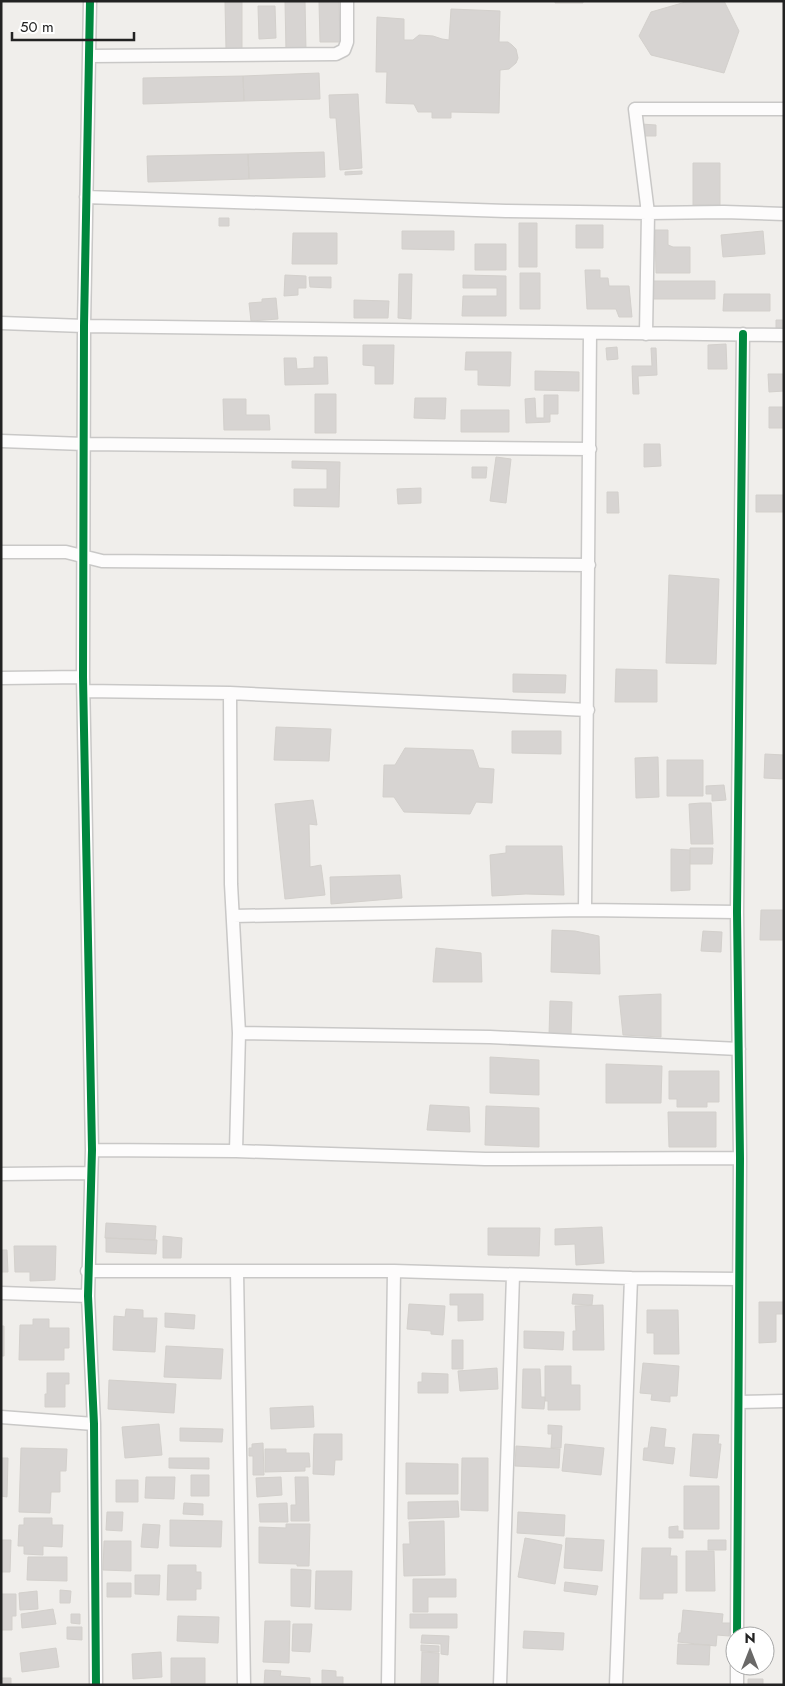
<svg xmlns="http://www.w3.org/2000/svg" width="785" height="1686" font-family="Jost,sans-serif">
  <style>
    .building { fill: #d7d4d2; stroke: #d3d0cc }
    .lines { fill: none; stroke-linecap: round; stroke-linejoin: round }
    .street-casing { stroke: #c9c8c7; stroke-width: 15 }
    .street { stroke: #fdfcfc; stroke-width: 12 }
    .cycleway-casing { stroke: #fff; stroke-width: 11 }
    .cycleway { stroke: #00873e; stroke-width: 8 }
  </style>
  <rect width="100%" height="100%" fill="#f0eeeb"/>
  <path class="building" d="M285 1H305L306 51H286Z
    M339 1 340 42H320L319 2Z
    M555 1H583V3H555Z
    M689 1H724L739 31 724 73 651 55 639 36 651 12Z
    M225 2H242V49H226Z
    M258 6H275L276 38 259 39Z
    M451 9 500 11 499 42H508L512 45 516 49 518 58 516 63 509 69 500 70 499 113 451 112V118H432V112H418L414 104 386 103 387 72H376L377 17 404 19V40H413L419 35 433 36 442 39 449 40Z
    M319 73 320 99 244 101 243 76Z
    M243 76 244 101 143 104V78Z
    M358 94 362 168 340 170 336 118H330L329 95Z
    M641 124 656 125V136H641Z
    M324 152 325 177 249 179 248 154Z
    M248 154 249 179 148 182 147 156Z
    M693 163H720V205H693Z
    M362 171V174L345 175V172Z
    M219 218H229V226H219Z
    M519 223H537V267H519Z
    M576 225H603V248H576Z
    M655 230H668V245L673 247H690V273H656Z
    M402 231H454V250L402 249Z
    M763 231 765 254 723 257 721 235Z
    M293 233H337V264H292Z
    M475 244H506V270H475Z
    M585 270H600V278H608L609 286H629L632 317H619L616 309H587Z
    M520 273H540V309H520Z
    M399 274H412L411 319 398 318Z
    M285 275 306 276V288H298V295L284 296Z
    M463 275 506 276V316H462L463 296H497V288H463Z
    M309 277H331V288L310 287Z
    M653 281H715V299H653Z
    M724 294H770V311H723Z
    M276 298 278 319 251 321 249 303 262 302V299Z
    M354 300 389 301 388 318H354Z
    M776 320H784V327L776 328Z
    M726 344 727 369H708V345Z
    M363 345H394L393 384H375V366L363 365Z
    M617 347 618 359 607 360 606 348Z
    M651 348H656L657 375 638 376 639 394H633L632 366H652Z
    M466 352H511L510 386 478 385V370H465Z
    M314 357H327L328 384 285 385 284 358H296L297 369 314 368Z
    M535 371 579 372V391L535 390Z
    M768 374H784V391L769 392Z
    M315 394H336V433H315Z
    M544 395H558V414H550V422L526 423 525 399 535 398 536 418H544Z
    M415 398H446L445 419 414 418Z
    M223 399H246V415H269L270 430H224Z
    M769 407H784V428H769Z
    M461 410H509V432H461Z
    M644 444H660L661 466 644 467Z
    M496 457 511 459 506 503 490 501Z
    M292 461 340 462 339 507 294 506V489H327V469L292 468Z
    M472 467H487L486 478H472Z
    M421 488V503L398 504 397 489Z
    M607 492H618L619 513H607Z
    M756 495H784V512H756Z
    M669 575 719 579 716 664 666 663Z
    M616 669 657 670V702H615Z
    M513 674 566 675 565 693 513 692Z
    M276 727 331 729 329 761 274 760Z
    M512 731H561V754L512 753Z
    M405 748 473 750 479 768 494 769 492 803 476 802 470 814 404 812 394 797H383L384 765H395Z
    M765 754 784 755V779L764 778Z
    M658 757 659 797 636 798 635 758Z
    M667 760H703V796H667Z
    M724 785 726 800 712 801V794H706V786Z
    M313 800 317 825 309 824 310 867 321 865 325 895 285 899 275 804Z
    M701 803H711L713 844H691L689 804Z
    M506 846H562L564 895 526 894 492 896 490 855 506 853Z
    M690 848H713L712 864H690Z
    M671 849 690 850V890L671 891Z
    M400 875 402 898 331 904 330 877Z
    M761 910H784V940H760Z
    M552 930 575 931 599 936 600 974 551 972Z
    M703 931 722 932 721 952 701 951Z
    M436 948 481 953 482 982H433Z
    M661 994V1037L623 1035 619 996Z
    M550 1001 572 1002 571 1035H549Z
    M490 1057 539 1060V1095L490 1093Z
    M606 1064 662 1066 661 1103H606Z
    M669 1071H719V1102H707V1107H677V1099H669Z
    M430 1105 469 1107 470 1132 427 1130Z
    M486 1106 539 1108V1147L485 1145Z
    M668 1112H716V1147H669Z
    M106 1223 156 1226 155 1240 105 1238Z
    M602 1227 604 1263 576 1265 575 1244 555 1245V1229Z
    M488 1228H540L539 1256 488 1255Z
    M163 1236 182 1238 181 1258H163Z
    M106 1238 157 1240 156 1254 106 1252Z
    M14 1246H56L55 1280 30 1281V1272H15Z
    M1 1250H7L8 1272H1Z
    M450 1294H483V1320L458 1321V1305H450Z
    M573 1294 593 1295 592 1305 572 1304Z
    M759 1302H784V1314H776V1342L759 1343Z
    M409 1304 445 1306 443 1335 431 1334V1331L407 1329Z
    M603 1305 604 1350H573V1331H576L575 1306Z
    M126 1309 143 1310V1318H157L155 1352 113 1350 114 1316 125 1317Z
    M647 1310H678L679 1354H654V1333H647Z
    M165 1313 195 1315 194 1329 165 1327Z
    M33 1319H49V1328H69V1348H64V1360H19L20 1325H33Z
    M1 1326H4V1356H1Z
    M524 1331 564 1332 563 1350 524 1348Z
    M452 1340H463V1369H452Z
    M166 1346 223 1349 221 1379 164 1377Z
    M643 1363 679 1366 677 1396H670V1402L651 1400 652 1394 640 1393Z
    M545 1366H571V1385H580V1410H548V1401H545Z
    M497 1368 498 1389 460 1391 458 1371Z
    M523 1369H540L541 1397H545L544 1409 522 1408Z
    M47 1373H69V1384H65V1407H45V1394H47Z
    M422 1373 448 1374V1393H418V1382H422Z
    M109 1380 176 1384 174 1413 108 1409Z
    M313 1406 314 1427 271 1429 270 1408Z
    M159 1424 162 1455 125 1458 122 1427Z
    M548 1425 562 1426 561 1448H551L552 1434H548Z
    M651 1427 666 1429 664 1447 675 1448 673 1464 643 1460 644 1448H648Z
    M180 1428 223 1429 222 1442 180 1441Z
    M314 1434H342V1460H335L334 1475 313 1474Z
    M693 1434 719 1435 718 1444H721L717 1478 690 1476Z
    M263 1443 264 1475H253V1456H249V1448H252V1444Z
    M565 1444 604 1448 601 1475 562 1471Z
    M516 1446 560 1449 559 1468 515 1466Z
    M21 1448 67 1449 66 1471H60V1492H51L50 1513 19 1512Z
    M265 1449H286V1453H309L310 1467H305V1471L265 1472Z
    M1 1458H8L7 1497 1 1496Z
    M169 1458H209V1469L169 1468Z
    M462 1458H488V1511L461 1510Z
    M406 1463 458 1464V1494H406Z
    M191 1475H209V1496H191Z
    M146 1477H175L174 1499 145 1498Z
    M281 1477 282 1495 257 1497 256 1478Z
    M295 1477H308L309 1521H291V1505H296Z
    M116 1480H138V1502H116Z
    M684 1486H719V1529H684Z
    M458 1501 459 1517 408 1519V1502Z
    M184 1503 203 1504V1515L183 1514Z
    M287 1503 288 1522H260L259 1504Z
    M107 1512H123L122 1531 106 1530Z
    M518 1512 565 1515 564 1536 517 1533Z
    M24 1518H52V1525H63L62 1547 43 1546V1555L24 1554V1546H18L19 1525H24Z
    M170 1520 222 1521 221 1547 170 1546Z
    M444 1521 445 1575 404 1576 403 1544H410L409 1522Z
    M143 1524 160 1525 158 1548 141 1547Z
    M286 1524H310L309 1566H297V1564L259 1563V1527L286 1528Z
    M678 1526V1531H683V1538H669V1527Z
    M525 1538 562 1545 555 1584 518 1577Z
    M566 1538 604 1540 602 1571 564 1568Z
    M1 1540H11L10 1572H1Z
    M708 1540H726V1550H708Z
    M104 1541H131V1571L103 1570Z
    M642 1548H671L670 1556H677V1593H663V1599H640Z
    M686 1551H714L715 1591H686Z
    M28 1557H67V1581L27 1580Z
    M168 1565H196V1572H201V1589H196V1600H167Z
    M291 1569 311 1570 310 1607 291 1606Z
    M316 1571H352L351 1610 315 1609Z
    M135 1575H160L159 1595 135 1594Z
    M413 1579H456V1597H428V1612H413Z
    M565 1582 598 1586 596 1595 564 1591Z
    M107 1583H131V1597H107Z
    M60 1590 71 1591 70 1603H60Z
    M37 1591 38 1609 20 1610 19 1593Z
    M1 1594H16V1616H12V1630H1Z
    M53 1609 56 1624 22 1628 21 1614Z
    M683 1610 723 1614 722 1623H730L729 1636 717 1635 716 1646 678 1642 679 1633H681Z
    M71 1614H80V1624L71 1623Z
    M410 1614H457V1628H410Z
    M178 1616 219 1617 218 1643 177 1641Z
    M265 1621H290L289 1663 263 1662Z
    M293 1624H312L310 1652 292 1651Z
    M67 1627H82V1640L67 1639Z
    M524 1631 564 1633 563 1650 523 1648Z
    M422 1635 449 1636 448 1655 441 1654V1644L421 1643Z
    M678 1644 710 1645 709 1665 677 1664Z
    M421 1645 439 1646V1652L421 1651Z
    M56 1648 59 1667 22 1672 20 1653Z
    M161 1652 162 1677 133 1679 132 1654Z
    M422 1652 439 1653 438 1685H421Z
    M171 1658H205V1685H171Z
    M265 1670 281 1671 280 1676 310 1678V1685H264Z
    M322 1670 336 1671V1677H343V1685H322Z
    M1 1678H11V1685H1Z
    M748 1679H763V1685H748Z"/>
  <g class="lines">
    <defs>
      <path id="street" d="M90 1 84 326 83 677 92 1150 88 1296 94 1424 96 1685
        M89 56 336 54 344 50 347 42V1
        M86 197 506 211 648 213 724 212 784 214
        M1 323 84 326 784 335
        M646 334 648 213 635 109H784
        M1 441 84 444 590 449
        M1 552H66L102 561 589 565
        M1 678 83 677
        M84 691 230 693 588 710
        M230 693 231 884 239 1033 236 1151
        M585 910 590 333
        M233 916 585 910 737 912
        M239 1033 490 1037 739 1049
        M92 1150 236 1151 485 1159 740 1158
        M1 1174 90 1173
        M87 1271H394L631 1278 739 1279
        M237 1271 244 1685
        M1 1293 88 1296
        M739 1402 784 1401
        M1 1417 94 1424
        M737 1636 740 1158 737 912 743 334
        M388 1685 394 1271
        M500 1685 513 1275
        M616 1685 631 1278
        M737 1685V1666"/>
    </defs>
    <use href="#street" class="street-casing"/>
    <use href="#street" class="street"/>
    <defs>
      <path id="cycleway" d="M90 1 84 326 83 677 92 1150 88 1296 94 1424 96 1685
        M737 1636 740 1158 737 912 743 334"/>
    </defs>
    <use href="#cycleway" class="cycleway-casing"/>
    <use href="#cycleway" class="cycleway"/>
  </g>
  <rect width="785" height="1686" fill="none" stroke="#222222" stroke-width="5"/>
  <g transform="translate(750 1651)"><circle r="24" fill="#ffffff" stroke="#a7a7a7"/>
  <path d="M0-4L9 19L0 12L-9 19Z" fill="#6a6968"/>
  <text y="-8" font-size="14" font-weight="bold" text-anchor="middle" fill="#222222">N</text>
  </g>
  <path d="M12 32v8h122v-8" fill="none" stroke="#222222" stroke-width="2.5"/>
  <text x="20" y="32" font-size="15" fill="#222222" stroke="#ffffff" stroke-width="4" paint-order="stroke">50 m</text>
</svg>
